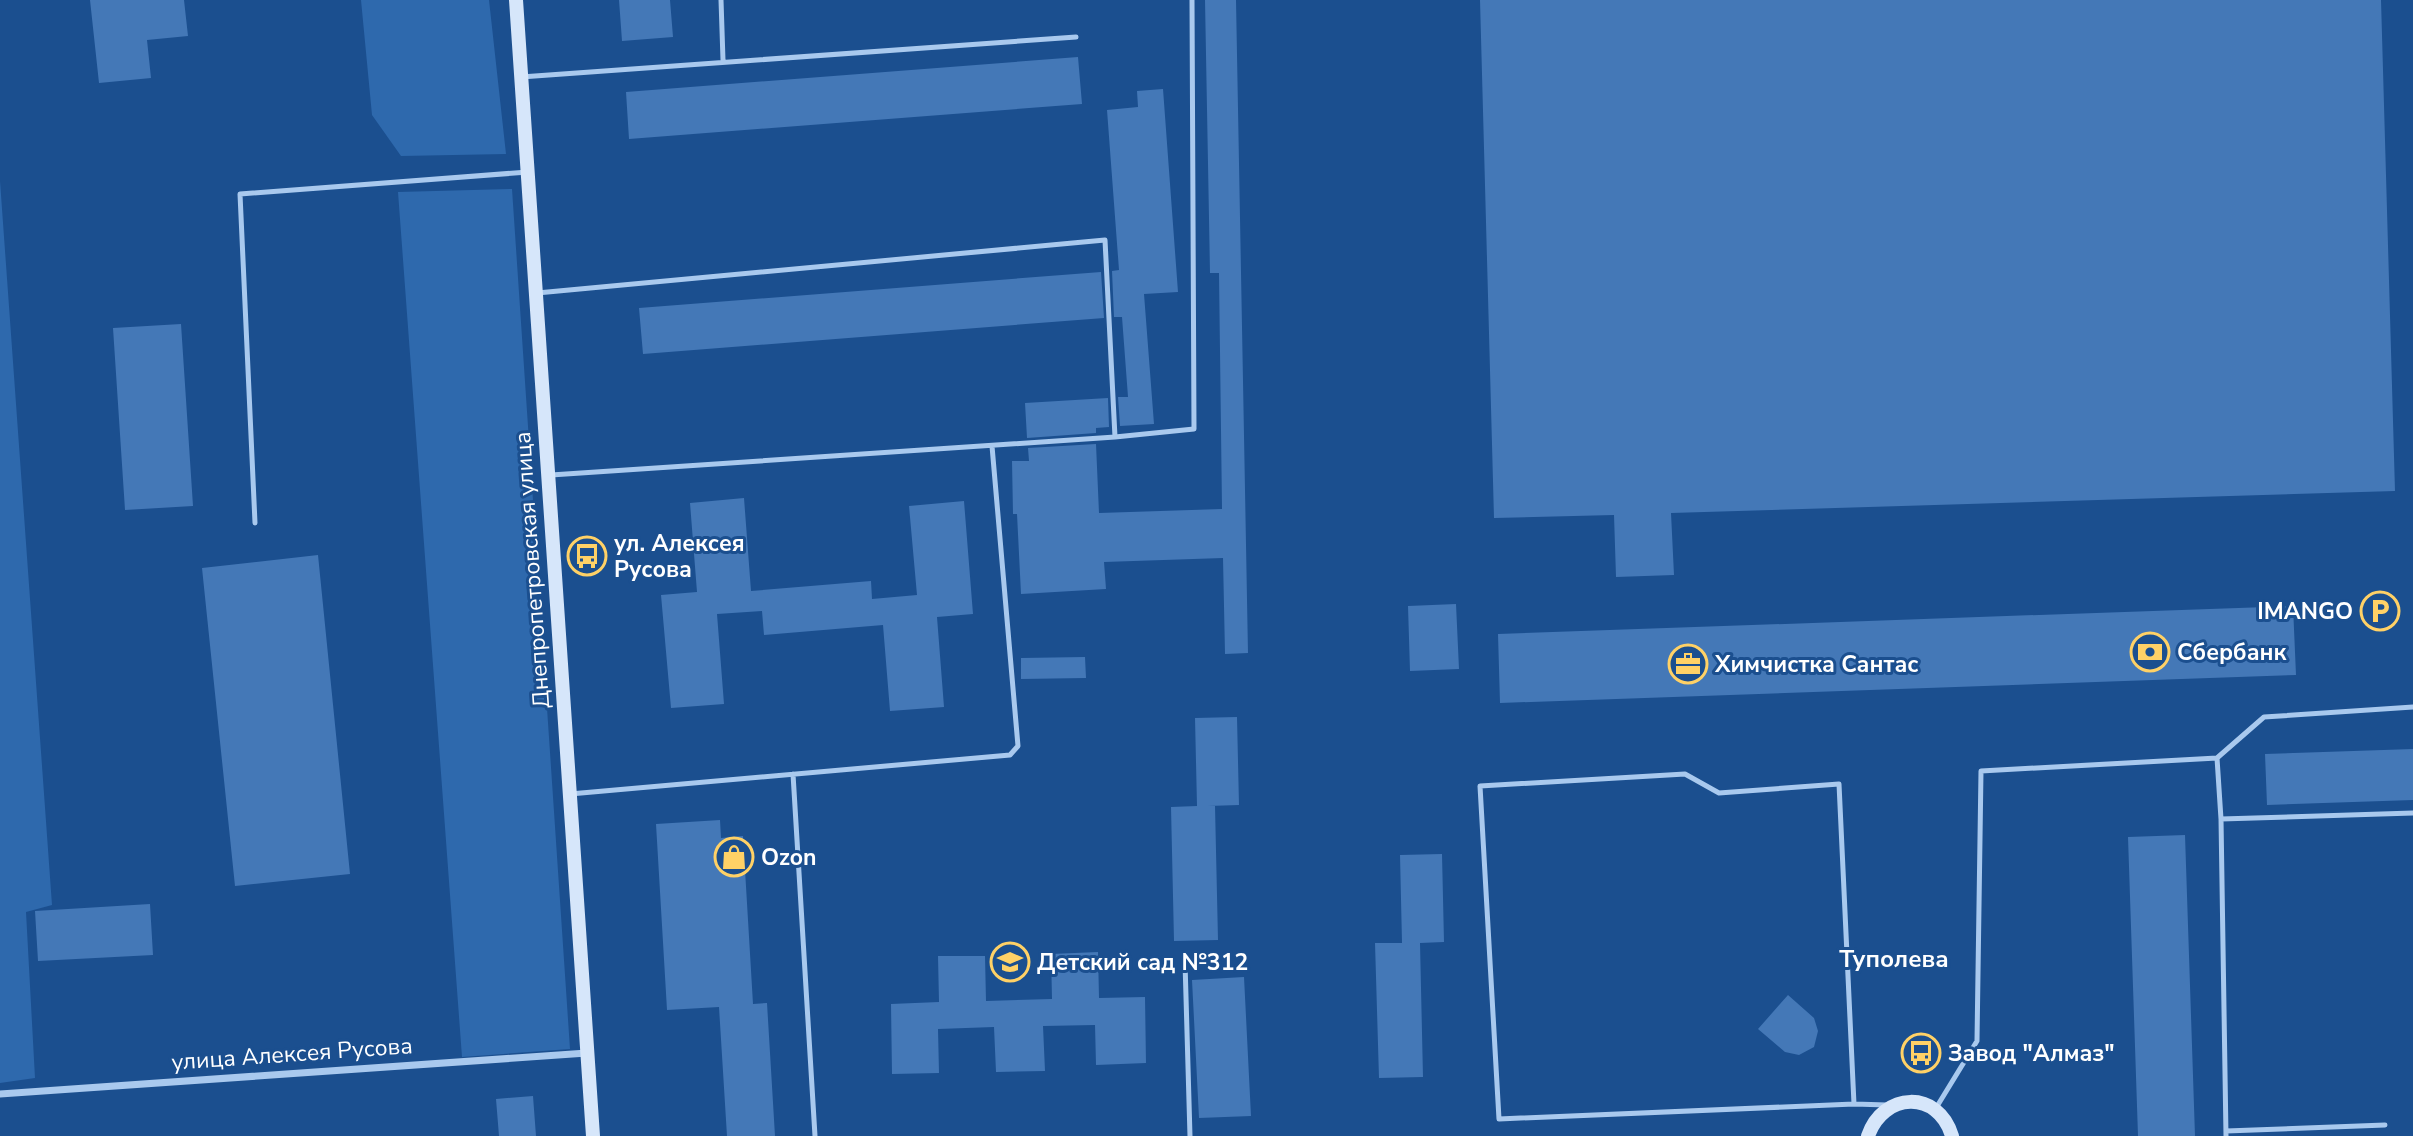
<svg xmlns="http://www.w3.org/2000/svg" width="2413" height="1136" font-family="'Nunito Sans',sans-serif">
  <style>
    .green { fill: #2e69ad }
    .building { fill: #4478b7 }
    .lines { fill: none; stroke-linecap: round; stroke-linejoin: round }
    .lane { stroke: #a9c9ee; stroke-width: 5 }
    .street { stroke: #a9c9ee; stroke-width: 7 }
    .secondary { stroke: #d6e6fa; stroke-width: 14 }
    .labels { text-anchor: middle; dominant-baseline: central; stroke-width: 6; stroke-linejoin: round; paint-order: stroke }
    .poi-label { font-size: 23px; font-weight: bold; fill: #fff; stroke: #1b4f8f; text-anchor: start }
    .street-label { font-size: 23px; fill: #fff; stroke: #1b4f8f }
    .neighbourhood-label { font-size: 24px; font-weight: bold; fill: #fff; stroke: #1b4f8f }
  </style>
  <rect width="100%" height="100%" fill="#1b4f8f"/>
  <path class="green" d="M361 0H489L506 154 401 156 372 115Z
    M0 181 52 905 26 912 35 1078 0 1083Z
    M512 189 570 1049 462 1057 398 192Z"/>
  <path class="building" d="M90 0H184L188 36 147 40 151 78 99 83Z
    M619 0H670L673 37 622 41Z
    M1205 0H1236L1248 653 1225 654 1223 558 1104 562 1106 589 1021 594 1017 514H1013L1012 461H1029L1028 448 1096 444 1099 513 1222 509 1219 273H1210Z
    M1480 0H2381L2395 491 1671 513 1674 575 1616 577 1614 515 1494 518Z
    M1078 57 1082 104 629 139 626 92Z
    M1163 89 1178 292 1144 294 1154 424 1120 426 1118 397H1128L1122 317H1114L1112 271 1119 270 1107 110 1138 107 1137 91Z
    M1101 272 1104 318 643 354 639 308Z
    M181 324 193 506 125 510 113 328Z
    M1108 398 1109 427 1096 428V433L1027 438 1025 403Z
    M744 498 751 591 871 581 872 599 917 595 909 506 964 501 973 614 937 617 944 707 890 711 883 625 764 635 762 611 717 614 724 704 671 708 661 595 697 592 690 503Z
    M318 555 350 874 235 886 202 568Z
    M1456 604 1459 669 1410 671 1408 606Z
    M2293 606 2296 675 1500 703 1498 634Z
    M1085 657 1086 678 1021 679V658Z
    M1237 717 1239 805 1208 806H1215L1218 940 1174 941 1171 807 1197 806 1195 718Z
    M2413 749V800L2267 805 2265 754Z
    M720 820 721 838 743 836 753 1004 767 1003 775 1136H727L719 1007 667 1010 656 824Z
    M2185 835 2195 1136H2138L2128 837Z
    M1442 854 1444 942 1420 943 1423 1077 1379 1078 1375 943H1402L1400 855Z
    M150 904 153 955 38 961 35 911Z
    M1098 952 1099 998 1145 997 1146 1063 1096 1065 1095 1025 1043 1026 1045 1071 996 1072 994 1027 938 1029 939 1073 892 1074 891 1004 939 1002 938 956H985L986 1001 1052 999 1051 954Z
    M1244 977 1251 1116 1199 1118 1192 980Z
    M1788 995 1814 1018 1818 1031 1814 1047 1799 1055 1785 1052 1758 1029Z
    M533 1096 536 1136H499L496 1099Z"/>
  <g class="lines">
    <path class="lane" d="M721 0 723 60
      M521 77 1076 37
      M537 293 1105 240 1115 437 551 475
      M1115 437 1194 429 1192 0
      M255 523 240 194 528 172
      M2217 758 2221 819
      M793 774 815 1136
      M570 794 1010 755 1018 746 992 446
      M1185 962 1190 1136
      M1854 1104 1499 1119 1480 786 1685 774 1719 793 1839 784 1854 1104 1887 1105
      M1936 1108 1977 1041 1981 771 2217 758 2264 717 2413 707
      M2226 1131 2385 1125
      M2226 1136 2221 819 2413 813"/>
    <path class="street" d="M0 1094 587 1053"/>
    <path class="secondary" d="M516 0 593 1136
      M1868 1136C1883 1092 1938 1089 1952 1136"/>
  </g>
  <defs>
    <symbol id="bus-ring" viewBox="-11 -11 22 22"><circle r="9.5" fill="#1b4f8f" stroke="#ffd166" stroke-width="1.5"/><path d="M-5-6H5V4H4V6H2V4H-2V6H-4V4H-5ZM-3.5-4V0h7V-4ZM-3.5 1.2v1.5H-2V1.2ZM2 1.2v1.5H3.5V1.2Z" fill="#ffd166"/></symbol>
    <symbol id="parking-ring" viewBox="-11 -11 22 22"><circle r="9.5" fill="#1b4f8f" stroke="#ffd166" stroke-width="1.5"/><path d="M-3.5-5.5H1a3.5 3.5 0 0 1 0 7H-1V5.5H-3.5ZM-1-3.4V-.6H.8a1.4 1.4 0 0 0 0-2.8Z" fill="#ffd166"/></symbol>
    <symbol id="bank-ring" viewBox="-11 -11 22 22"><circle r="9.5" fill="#1b4f8f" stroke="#ffd166" stroke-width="1.5"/><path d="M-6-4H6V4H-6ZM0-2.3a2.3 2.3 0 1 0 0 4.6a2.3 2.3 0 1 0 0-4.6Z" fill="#ffd166"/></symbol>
    <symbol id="office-ring" viewBox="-11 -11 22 22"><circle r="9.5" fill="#1b4f8f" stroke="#ffd166" stroke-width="1.5"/><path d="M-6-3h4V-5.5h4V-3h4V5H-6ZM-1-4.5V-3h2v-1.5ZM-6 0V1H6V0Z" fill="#ffd166"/></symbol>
    <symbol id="shop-ring" viewBox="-11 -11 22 22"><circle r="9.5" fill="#1b4f8f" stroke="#ffd166" stroke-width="1.5"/><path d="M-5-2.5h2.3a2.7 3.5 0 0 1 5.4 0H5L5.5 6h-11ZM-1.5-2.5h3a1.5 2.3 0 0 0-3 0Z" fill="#ffd166"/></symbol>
    <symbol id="school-ring" viewBox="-11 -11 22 22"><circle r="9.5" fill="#1b4f8f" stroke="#ffd166" stroke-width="1.5"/><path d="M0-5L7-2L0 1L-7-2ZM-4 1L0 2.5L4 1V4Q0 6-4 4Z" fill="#ffd166"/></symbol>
  </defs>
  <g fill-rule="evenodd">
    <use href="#bus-ring" x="565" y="534" width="44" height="44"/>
    <use href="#parking-ring" x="2358" y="589" width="44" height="44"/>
    <use href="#bank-ring" x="2128" y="630" width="44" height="44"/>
    <use href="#office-ring" x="1666" y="642" width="44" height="44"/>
    <use href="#shop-ring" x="712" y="835" width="44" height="44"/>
    <use href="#school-ring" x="988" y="940" width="44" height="44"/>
    <use href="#bus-ring" x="1899" y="1031" width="44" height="44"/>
  </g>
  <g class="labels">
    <g class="poi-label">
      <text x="614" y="543">ул. Алексея<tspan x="614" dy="26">Русова</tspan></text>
      <text x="2353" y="611" text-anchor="end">IMANGO</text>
      <text x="2177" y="652">Сбербанк</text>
      <text x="1715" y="664">Химчистка Сантас</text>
      <text x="761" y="857">Ozon</text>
      <text x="1037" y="962">Детский сад №312</text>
      <text x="1948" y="1053">Завод "Алмаз"</text>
    </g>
    <g class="street-label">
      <text transform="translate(532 570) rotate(-94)">Днепропетровская улица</text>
      <text transform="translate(292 1054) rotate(-4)">улица Алексея Русова</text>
    </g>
    <g class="neighbourhood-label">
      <text x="1894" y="959">Туполева</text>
    </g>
  </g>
</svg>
